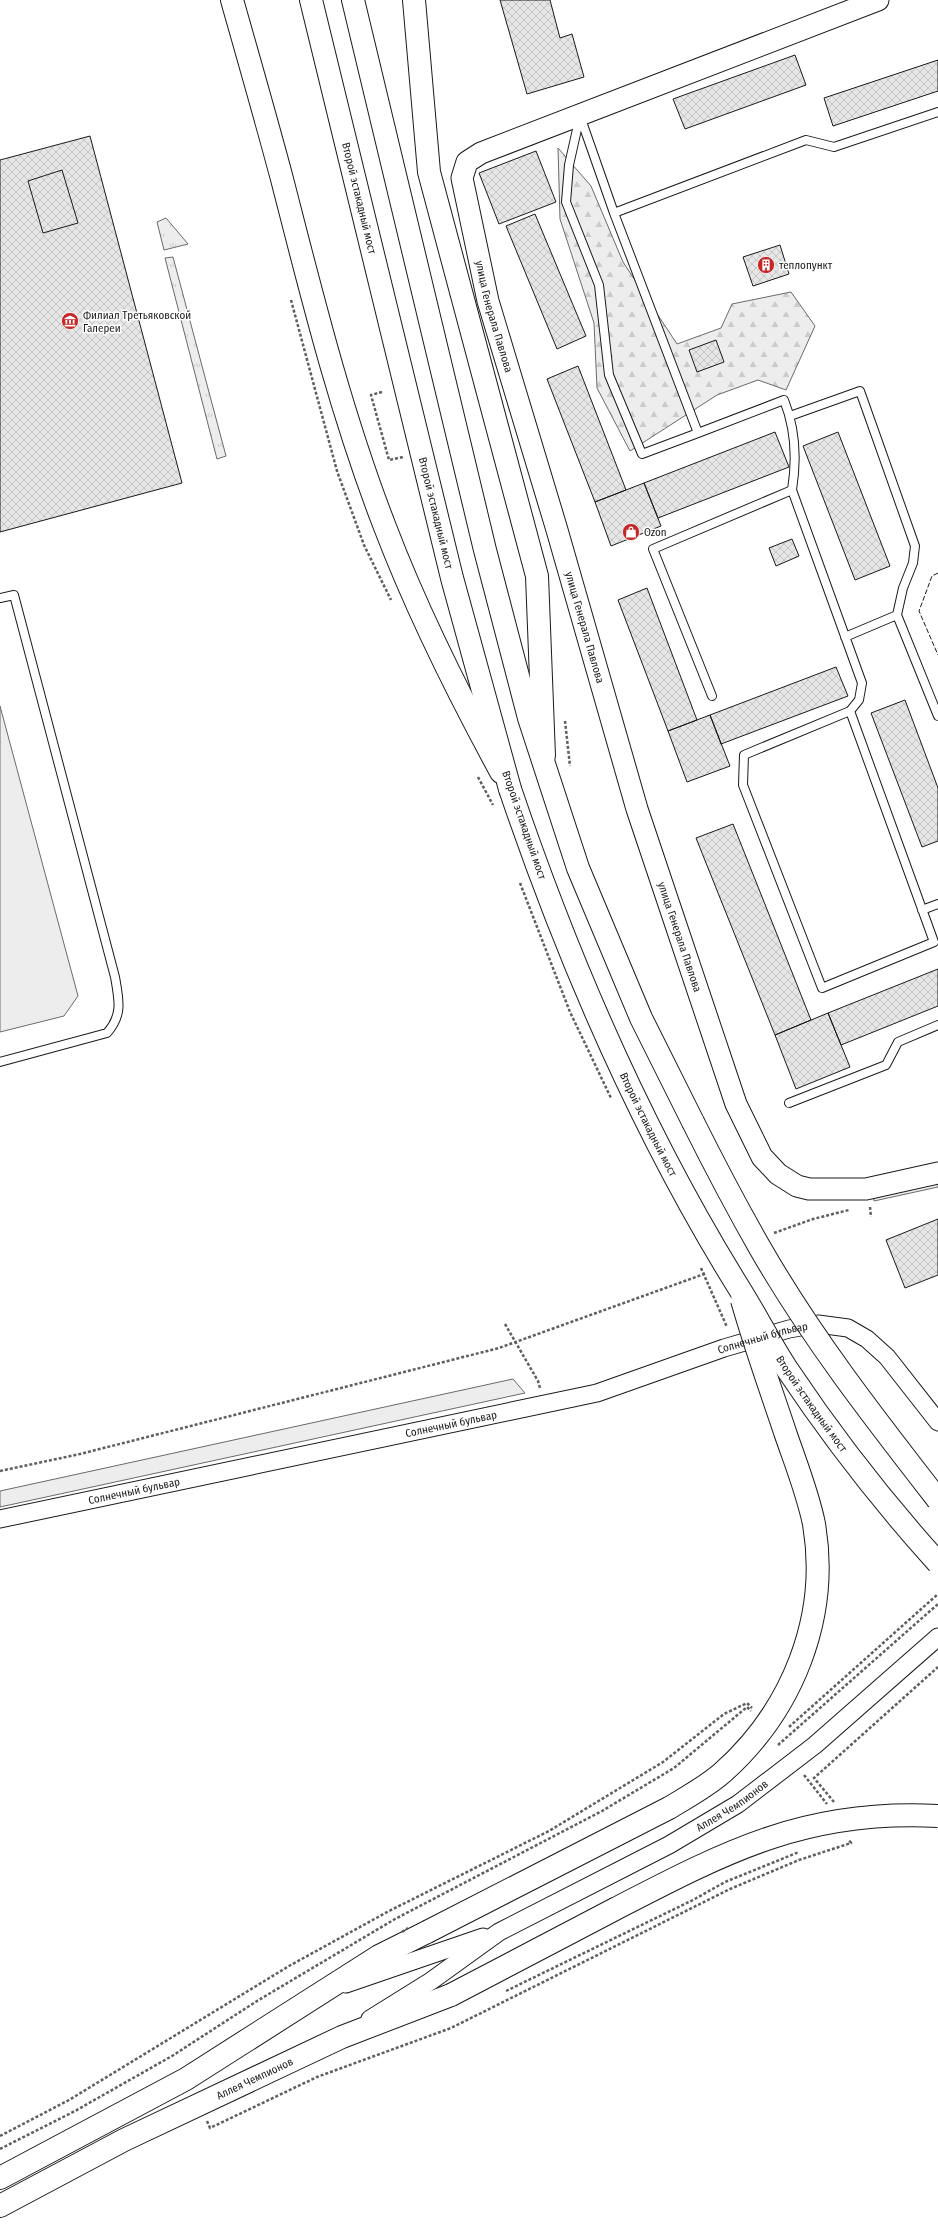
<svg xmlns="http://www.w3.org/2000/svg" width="938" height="2239" font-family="'Fira Sans Condensed',sans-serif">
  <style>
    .grass { fill: url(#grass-tufts); stroke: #6a6a6a }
    .forest { fill: url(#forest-firs); stroke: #6a6a6a }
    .built { fill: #ededed; stroke: #6a6a6a }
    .building { fill: url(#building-cross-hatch); stroke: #1a1a1a }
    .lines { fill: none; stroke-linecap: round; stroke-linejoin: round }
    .service-casing { stroke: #1a1a1a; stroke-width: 10 }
    .minor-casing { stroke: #1a1a1a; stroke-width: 19 }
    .tertiary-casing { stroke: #1a1a1a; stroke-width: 23 }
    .secondary-casing { stroke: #1a1a1a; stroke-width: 24 }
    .primary-casing { stroke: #1a1a1a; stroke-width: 24 }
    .path { stroke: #5f5f5f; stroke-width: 2.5; stroke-dasharray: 3 2; stroke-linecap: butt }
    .service { stroke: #fff; stroke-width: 8 }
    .minor { stroke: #fff; stroke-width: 17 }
    .tertiary { stroke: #fff; stroke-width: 21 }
    .secondary { stroke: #fff; stroke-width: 22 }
    .primary { stroke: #fff; stroke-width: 22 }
    .secondary-bridge-casing { stroke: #1a1a1a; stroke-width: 24; stroke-linecap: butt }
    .primary-bridge-casing { stroke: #1a1a1a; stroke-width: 24; stroke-linecap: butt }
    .path-bridge { stroke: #5f5f5f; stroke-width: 2.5; stroke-dasharray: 3 2; stroke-linecap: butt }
    .secondary-bridge { stroke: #fff; stroke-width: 22 }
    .primary-bridge { stroke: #fff; stroke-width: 22 }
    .fence { stroke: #1a1a1a; stroke-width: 1; stroke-dasharray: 5 2; stroke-linecap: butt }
    .labels { text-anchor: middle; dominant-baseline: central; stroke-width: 3; stroke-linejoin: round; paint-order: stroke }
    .street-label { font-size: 11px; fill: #1a1a1a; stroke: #fff }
    .poi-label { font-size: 11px; fill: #1a1a1a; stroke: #fff; text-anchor: start }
  </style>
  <defs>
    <pattern id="grass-tufts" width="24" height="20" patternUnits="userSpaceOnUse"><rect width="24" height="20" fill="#ededed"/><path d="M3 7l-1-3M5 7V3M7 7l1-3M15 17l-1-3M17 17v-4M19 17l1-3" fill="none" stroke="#cbcbcb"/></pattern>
    <pattern id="forest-firs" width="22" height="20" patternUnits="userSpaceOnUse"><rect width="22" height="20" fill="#ededed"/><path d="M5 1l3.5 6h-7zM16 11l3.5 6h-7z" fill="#cbcbcb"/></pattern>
    <pattern id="building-cross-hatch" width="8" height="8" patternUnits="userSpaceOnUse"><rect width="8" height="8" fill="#e6e6e6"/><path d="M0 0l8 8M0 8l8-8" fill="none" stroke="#c5c5c5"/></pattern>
  </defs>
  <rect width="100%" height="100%" fill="#fff"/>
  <path class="grass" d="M166 218 188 244 164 250 157 222Z
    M173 257 226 456 217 459 165 258Z
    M938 1182V1187L874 1201 873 1195Z"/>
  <path class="forest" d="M558 148 591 186 623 262 677 344 721 328 732 304 791 292 815 326 786 390 758 380 717 395 630 451 597 388 594 323 560 219Z"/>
  <path class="built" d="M0 706 78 996 64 1016 0 1032Z
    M513 1379 525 1393 0 1507V1491Z"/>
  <path class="building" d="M500 0H550L560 38 572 34 584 77 527 94Z
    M795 55 806 85 685 129 673 99Z
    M938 60V91L833 126 824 98Z
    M90 136 182 483 0 532V160Z
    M536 151 556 202 499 224 479 173Z
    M62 170 78 223 43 233 28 181Z
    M535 214 586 336 557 349 506 226Z
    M780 245 789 274 753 286 743 257Z
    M716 340 724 362 697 372 689 350Z
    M578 366 626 490 595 502 547 379Z
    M775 432 789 467 658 518 644 483Z
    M838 432 890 566 855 580 803 446Z
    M644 483 661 526 611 546 595 502Z
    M792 539 799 556 776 566 769 548Z
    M647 588 697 720 668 731 618 600Z
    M836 667 848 696 721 744 710 715Z
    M905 700 938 788V841L922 847 871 713Z
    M710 715 730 766 687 782 668 731Z
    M733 824 811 1020 775 1035 696 838Z
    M938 969V1006L841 1045 828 1013Z
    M828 1013 850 1067 796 1089 775 1035Z
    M938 1219V1275L905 1288 886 1240Z"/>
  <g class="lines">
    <defs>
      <path id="service" d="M580 116 569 165 566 202 599 285 609 375 642 454 698 433
        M580 116 614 213
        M790 416 860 391 915 546 913 563 903 588 897 615 938 716
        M0 598 14 595 115 977C119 1000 123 1015 107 1033L0 1062
        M845 637 897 615
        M712 696 653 549 792 490
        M850 711 934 942 822 988 743 785 744 755 850 711 859 700 862 683 792 490C797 459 796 430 784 400L698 433 614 213 806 140 834 147 938 112
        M922 910 938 904
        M789 1103 886 1065 898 1042 938 1025"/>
      <g id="minor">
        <path id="s1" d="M0 1519 597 1393 724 1348 789 1329 818 1324 848 1328 867 1339 887 1357 938 1422"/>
        <path d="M346 1984 483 1937"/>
        <path id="s2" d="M370 2019 431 1981 499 1932 669 1845 738 1804 815 1745 938 1637"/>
      </g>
      <g id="tertiary">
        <path id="s3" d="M878 0 481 153 467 162 462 178 488 301 557 530 637 809 736 1104 762 1157 778 1174 797 1186 809 1189H866L938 1173"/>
      </g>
      <g id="secondary">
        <path d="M232 0C249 60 266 119 282 179 312 296 341 414 385 527 417 611 458 693 501 772"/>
        <path d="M414 0 429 172 537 576 544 756"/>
        <path d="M0 2178 186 2079 379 1956 427 1932"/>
        <path id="s4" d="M0 2206 124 2140 342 2037 451 1995"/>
      </g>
      <g id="primary">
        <path id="s5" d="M311 0 452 578 510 789"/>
        <path d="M353 0 485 550 529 718 578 868 641 1018 693 1122"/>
      </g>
    </defs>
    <use href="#service" class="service-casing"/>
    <use href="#minor" class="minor-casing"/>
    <use href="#tertiary" class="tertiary-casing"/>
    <use href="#secondary" class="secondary-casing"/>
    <use href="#primary" class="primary-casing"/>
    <path class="path" d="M291 300 337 471 364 545 391 600
      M382 392 371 395 389 460 403 457
      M565 721 570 766
      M478 777 493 805
      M870 1207 871 1217
      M774 1233 813 1219 849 1210
      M505 1324 538 1381 540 1388
      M0 1471 80 1454 499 1348 707 1273
      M789 1727 938 1594
      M778 1745 938 1604
      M804 1775 827 1804
      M834 1802 814 1778 938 1667
      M506 1991 693 1900 725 1882 799 1852
      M207 2121 210 2128 317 2077 451 2028 730 1889 799 1860 851 1843 849 1840
      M0 2136 69 2100 289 1966 389 1911 549 1831 663 1762 724 1714 747 1703 752 1708
      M0 2149 75 2111 172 2056 257 2001 395 1919 602 1811 674 1768 747 1707 751 1711"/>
    <use href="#service" class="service"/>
    <use href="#minor" class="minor"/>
    <use href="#tertiary" class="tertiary"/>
    <use href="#secondary" class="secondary"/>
    <use href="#primary" class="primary"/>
    <defs>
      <path id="secondary-bridge" d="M427 1932 669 1808C687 1797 706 1787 722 1773 792 1711 830 1618 814 1524 808 1494 796 1464 786 1435 771 1390 755 1346 742 1300
        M451 1995C506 1966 562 1937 617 1908 729 1850 808 1809 938 1816"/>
      <g id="primary-bridge">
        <path id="s6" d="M510 789C569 963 642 1132 739 1288 756 1315 770 1343 787 1369 833 1438 883 1502 938 1563"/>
        <path d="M693 1122C714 1164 736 1206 760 1248 811 1337 875 1419 938 1500"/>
      </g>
    </defs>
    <use href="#secondary-bridge" class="secondary-bridge-casing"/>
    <use href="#primary-bridge" class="primary-bridge-casing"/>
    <path class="path-bridge" d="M520 883 570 1012 611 1098
      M701 1268 727 1327
      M402 1932 408 1928"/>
    <use href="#secondary-bridge" class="secondary-bridge"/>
    <use href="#primary-bridge" class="primary-bridge"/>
    <path class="fence" d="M938 573 932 576 919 611 938 655"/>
  </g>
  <defs>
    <symbol id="building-disc" viewBox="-11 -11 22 22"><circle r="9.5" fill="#c62828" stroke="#fff"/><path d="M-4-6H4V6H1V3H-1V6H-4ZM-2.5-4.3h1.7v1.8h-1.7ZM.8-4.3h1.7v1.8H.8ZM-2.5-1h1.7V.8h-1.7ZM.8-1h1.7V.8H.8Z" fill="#fff"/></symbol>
    <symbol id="museum-disc" viewBox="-11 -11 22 22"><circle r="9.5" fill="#c62828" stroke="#fff"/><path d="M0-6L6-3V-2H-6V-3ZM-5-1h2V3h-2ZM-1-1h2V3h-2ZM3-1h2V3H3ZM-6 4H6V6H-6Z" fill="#fff"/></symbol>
    <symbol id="shop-disc" viewBox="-11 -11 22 22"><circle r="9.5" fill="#c62828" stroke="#fff"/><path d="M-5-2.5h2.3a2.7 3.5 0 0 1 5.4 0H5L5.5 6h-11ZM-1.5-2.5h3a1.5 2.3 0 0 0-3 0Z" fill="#fff"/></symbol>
  </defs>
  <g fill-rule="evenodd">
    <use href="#building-disc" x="756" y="255" width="20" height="20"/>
    <use href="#museum-disc" x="60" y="311" width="20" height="20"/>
    <use href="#shop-disc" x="621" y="522" width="20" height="20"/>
  </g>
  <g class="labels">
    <g class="street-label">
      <text stroke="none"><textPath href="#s5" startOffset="204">Второй эстакадный мост</textPath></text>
      <text stroke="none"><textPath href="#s3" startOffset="601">улица Генерала Павлова</textPath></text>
      <text stroke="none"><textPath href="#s5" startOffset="528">Второй эстакадный мост</textPath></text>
      <text stroke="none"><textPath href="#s3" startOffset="925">улица Генерала Павлова</textPath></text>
      <text transform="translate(524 825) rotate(71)">Второй эстакадный мост</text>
      <text stroke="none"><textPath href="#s3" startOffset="1249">улица Генерала Павлова</textPath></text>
      <text stroke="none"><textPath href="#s6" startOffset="363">Второй эстакадный мост</textPath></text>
      <text stroke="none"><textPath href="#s1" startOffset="785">Солнечный бульвар</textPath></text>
      <text stroke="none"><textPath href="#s6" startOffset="687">Второй эстакадный мост</textPath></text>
      <text stroke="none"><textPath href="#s1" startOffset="461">Солнечный бульвар</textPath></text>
      <text stroke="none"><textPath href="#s1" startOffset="137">Солнечный бульвар</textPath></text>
      <text stroke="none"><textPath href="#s2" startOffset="421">Аллея Чемпионов</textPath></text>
      <text stroke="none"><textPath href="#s4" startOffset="285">Аллея Чемпионов</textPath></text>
    </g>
    <g class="poi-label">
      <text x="779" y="265">теплопункт</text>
      <text x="83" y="315">Филиал Третьяковской<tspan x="83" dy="13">Галереи</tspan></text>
      <text x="644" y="532">Ozon</text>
    </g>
  </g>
</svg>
